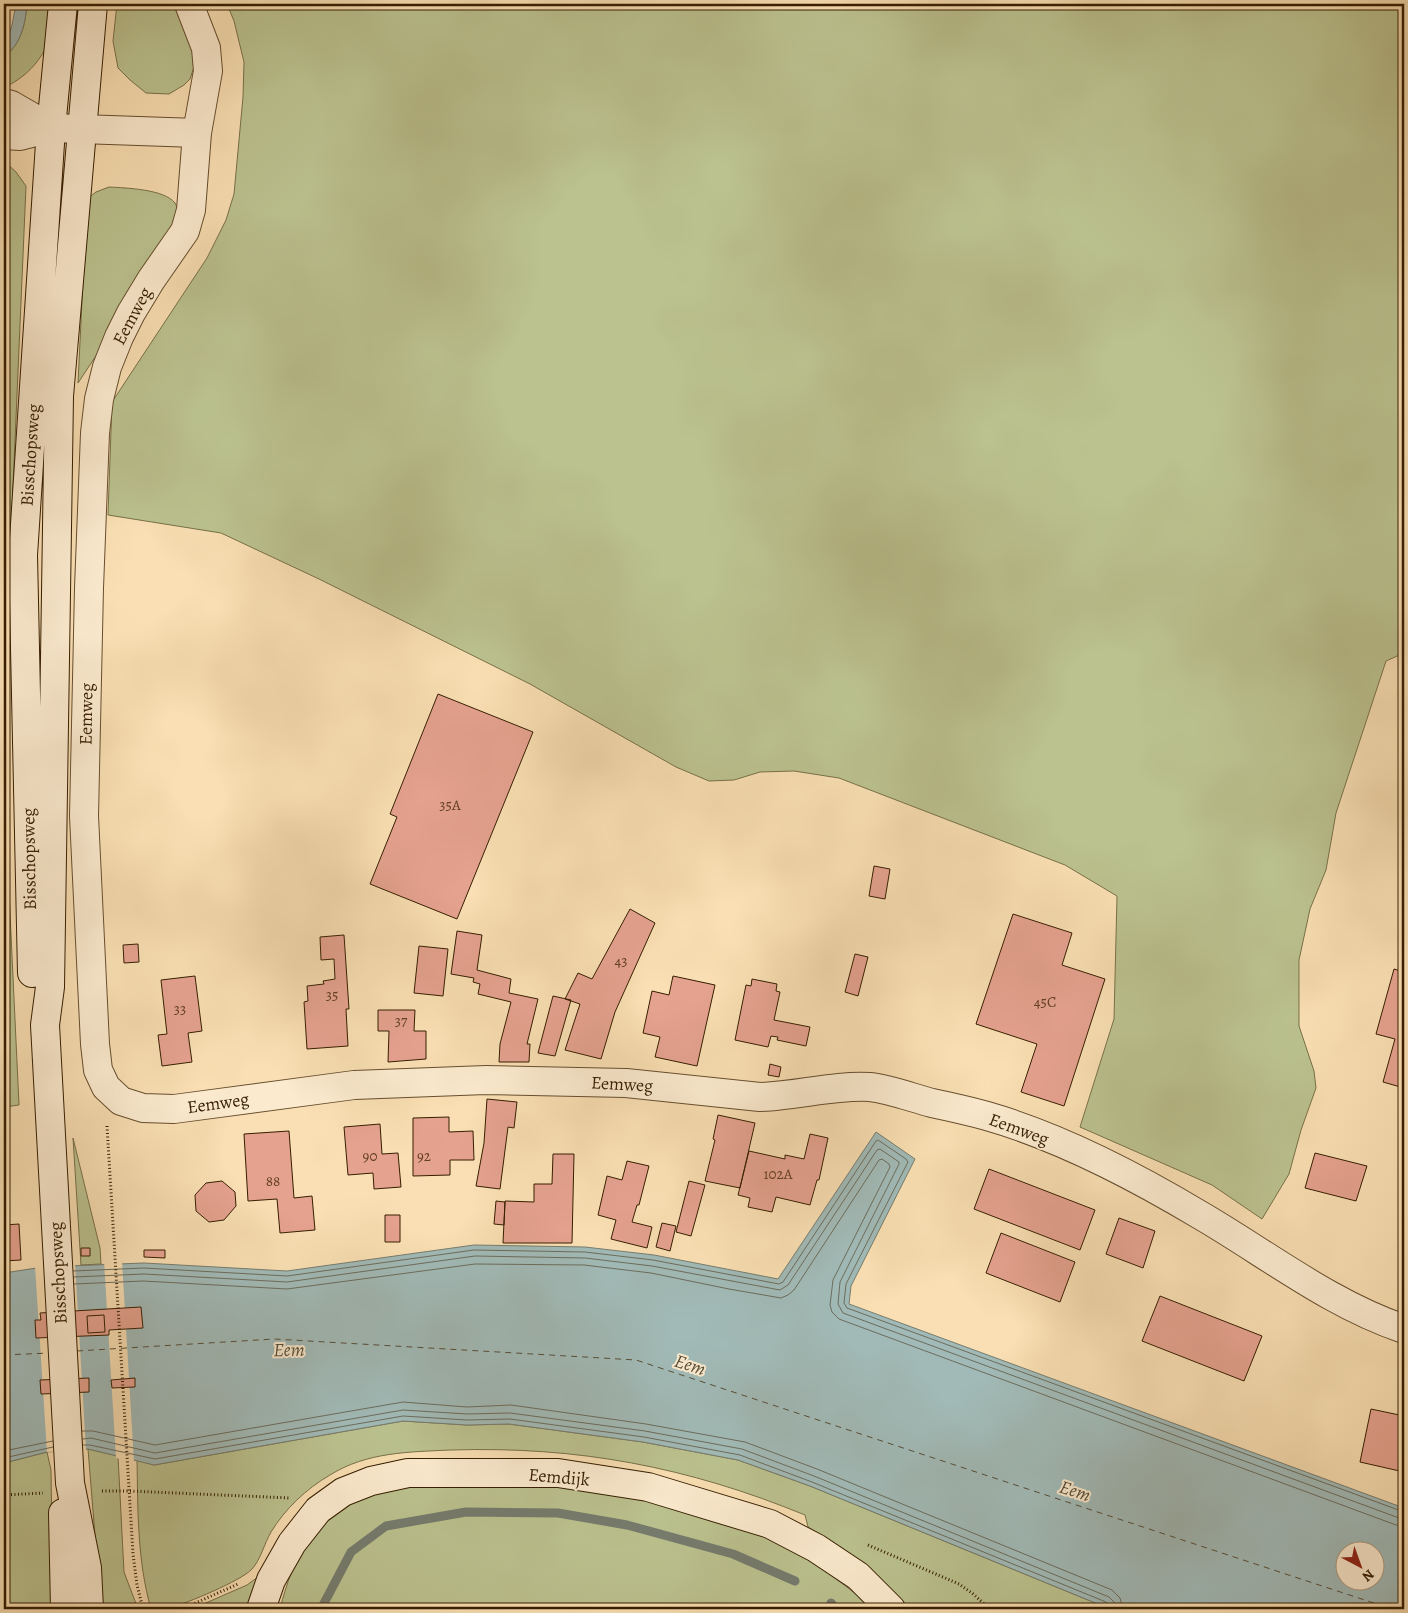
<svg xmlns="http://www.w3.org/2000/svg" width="1408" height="1613" font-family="Alegreya,serif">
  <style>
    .green { fill: #bbc28f; stroke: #787048 }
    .water { fill: #a1bab7; stroke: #767c6e; fill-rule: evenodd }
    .pier { fill: #f9dfb3 }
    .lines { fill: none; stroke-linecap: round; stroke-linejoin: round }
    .shore { stroke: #6c6c5c; stroke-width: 1 }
    .stream { stroke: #767c6e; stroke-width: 9 }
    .ferry { stroke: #564d38; stroke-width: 1; stroke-dasharray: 6 5; stroke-linecap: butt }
    .building { fill: #e5a28f; stroke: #361e01 }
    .street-casing { stroke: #674e2e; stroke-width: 30 }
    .secondary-casing { stroke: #361e01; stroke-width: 30 }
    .path { stroke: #361e01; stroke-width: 3; stroke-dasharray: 1 2.5; stroke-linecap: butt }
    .street { stroke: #fbeace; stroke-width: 28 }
    .secondary { stroke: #fbeace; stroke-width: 28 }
    .labels { text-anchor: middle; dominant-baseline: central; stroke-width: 4; stroke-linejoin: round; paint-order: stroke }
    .number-label { font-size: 15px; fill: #623f24 }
    .street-label { font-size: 18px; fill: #361e01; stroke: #fbeace }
    .water-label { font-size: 19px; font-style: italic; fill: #564d38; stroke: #fbeace }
  </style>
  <rect width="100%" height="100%" fill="#f9dfb3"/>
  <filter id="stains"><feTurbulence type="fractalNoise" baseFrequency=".004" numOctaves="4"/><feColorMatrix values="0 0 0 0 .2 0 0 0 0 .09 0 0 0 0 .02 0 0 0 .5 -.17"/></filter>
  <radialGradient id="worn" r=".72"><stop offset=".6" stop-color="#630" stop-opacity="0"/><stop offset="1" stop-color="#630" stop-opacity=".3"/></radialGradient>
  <path class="green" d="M27 4H51C50 15 51 29 49 39 43 60 23 80 4 87V57C22 43 25 24 27 4Z
    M117 4H179L198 55 190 79 184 85 169 94 146 93 130 80 118 68 113 41Z
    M227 4H1404V653L1386 661 1336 813 1326 870 1310 909 1299 960V1026L1314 1071 1316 1088 1301 1130 1289 1174 1262 1219 1212 1185 1080 1127 1114 1019 1117 896 1065 865 839 778 794 771 760 772 734 780 709 781 676 767 530 684 319 579 221 533 108 515 112 402 207 258 226 220 234 194 243 97 244 62 234 21Z
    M4 161 16 172 26 186 4 696 8 870 19 1105 4 1107Z
    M109 187C126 188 164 189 175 203 178 207 179 215 180 219L160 259 78 383 87 199 96 192Z
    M73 1138 100 1248 101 1264 81 1265Z
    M403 1421 467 1425 509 1424 643 1442 738 1460 810 1486 1110 1609H904L897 1600 845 1550 808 1527 805 1515C688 1467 578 1446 451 1450 408 1452 367 1452 330 1475 306 1489 285 1509 271 1532 264 1544 261 1559 252 1569 241 1581 187 1603 170 1608 165 1610 157 1610 151 1609 137 1560 138 1510 137 1460L154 1465Z
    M88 1449 118 1456 124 1572 138 1609H101Z
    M47 1452 51 1470 53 1609H4V1463Z
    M425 1484 534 1485 587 1490 645 1499 758 1533 791 1549 815 1563 860 1597 872 1609H280C293 1558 312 1517 365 1497 373 1494 382 1489 390 1488 402 1486 414 1485 425 1484Z
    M258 1577H259L249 1609H192L247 1585Z"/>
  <path class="water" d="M16 4H27C25 24 22 43 4 57V44L8 38 12 25Z
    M876 1132 915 1159 851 1286 849 1304 1404 1508V1609H1110L810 1486 738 1460 643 1442 509 1424 467 1425 403 1421 154 1465 88 1449 47 1452 4 1463V1273L43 1267 144 1263 287 1271 474 1245 585 1247 654 1255 778 1279ZM1346 1550H1376V1580H1346Z"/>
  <path class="pier" d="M104 1261H122L134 1462 116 1458Z
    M75 1263 86 1450 47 1452 35 1266Z"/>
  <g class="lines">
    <path class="shore" d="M73 1271 144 1268 287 1276 474 1250 585 1252 653 1260 779 1284 783 1282 876 1141 878 1140 906 1159 908 1162 846 1284 844 1303 847 1308 1404 1512
      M74 1277 144 1274 287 1282 475 1256 585 1258 652 1266 780 1290 788 1285 877 1150 880 1149 899 1162V1164L840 1282 838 1304 843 1313 1399 1518H1404
      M74 1284 143 1281 287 1289 475 1264 584 1265 651 1273 729 1289 781 1298 788 1295 794 1290 879 1160 882 1159 889 1164 890 1167 833 1280 830 1305 832 1312 839 1319 1396 1525 1404 1526
      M82 1431H93L155 1445 403 1402 467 1407 511 1405 646 1424 745 1442 817 1469 1112 1590 1120 1598 1123 1609
      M83 1439 91 1438 155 1453 403 1410 467 1414 510 1413 645 1431 742 1449 814 1476 1109 1597 1114 1602 1116 1609
      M83 1445H90L155 1459 403 1416 467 1420 510 1419 644 1437 740 1455 812 1482 1106 1602 1109 1605V1609
      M4 1451 53 1441
      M4 1458 53 1447"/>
    <path class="stream" d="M831 1603 836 1609
      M321 1609 351 1552 386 1526 466 1512 558 1513 627 1525 733 1554 795 1581"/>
    <path class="ferry" d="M77 1351 274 1339 636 1360 1392 1609
      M4 1355 50 1353"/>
  </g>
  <path class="building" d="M438 694 533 732 457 919 370 884 397 817 390 814Z
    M874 866 890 869 885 899 869 896Z
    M630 909 655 923 615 1012 601 1059 565 1050 580 1004 565 999 578 973 592 979Z
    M1013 914 1072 933 1062 965 1105 979 1064 1106 1021 1092 1037 1044 976 1024Z
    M457 931 482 935 477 970 511 979 509 993 538 999 527 1044H530L529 1062H499L500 1044 511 1002 478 994 480 984 473 982 474 978 451 974Z
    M344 935 349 1009H346L348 1046 307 1049 304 1002 308 1001 307 986 324 984 323 981 335 979 334 959 321 960 320 937Z
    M138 944 139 962 124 963 123 945Z
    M419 946 448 949 443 996 414 993Z
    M855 954 868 957 858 996 845 992Z
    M1394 969 1404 972V1088L1383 1082 1395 1039 1376 1034Z
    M195 976 202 1031 188 1033 192 1062 162 1066 158 1035 167 1034 161 980Z
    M673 976 715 985 697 1066 655 1057 660 1037 643 1033 652 991 669 995Z
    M752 979 777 984 776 991 780 992 774 1020 810 1027 806 1046 777 1040 778 1037 771 1036 768 1047 735 1040 746 985 751 986Z
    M553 996 571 1000 555 1056 538 1053Z
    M378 1010H415L414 1031H426V1059L388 1062 389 1031H378Z
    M770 1064 781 1067 779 1077 768 1075Z
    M487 1099 517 1102 514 1128 508 1127 500 1189 476 1186 484 1143Z
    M718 1115 755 1123 740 1188 705 1181 715 1140 713 1139Z
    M449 1117V1132L473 1131 474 1160H450V1175L413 1176V1118Z
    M380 1124 382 1154 398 1153 401 1187 374 1189 373 1173 348 1175 344 1127Z
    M289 1131 294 1198 312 1196 315 1230 280 1233 277 1199 248 1201 244 1134Z
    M810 1134 828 1138 819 1180H817L810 1205 776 1197 772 1212 748 1207 750 1198 738 1195 749 1151 785 1159V1155L804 1159Z
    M1315 1153 1367 1166 1356 1201 1305 1188Z
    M553 1154H574L572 1243H503L505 1201 534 1202V1184H552Z
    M627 1161 649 1166 639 1205H637L632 1222 652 1227 647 1248 611 1239 616 1220 598 1215 607 1176 622 1180Z
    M989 1169 1095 1210 1080 1250 974 1209Z
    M222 1181 235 1192 236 1206 224 1220 209 1222 196 1211 195 1195 206 1183Z
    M689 1181 705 1185 691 1236 676 1232Z
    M496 1201 505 1202 504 1225 494 1224Z
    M385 1215H400V1242H385Z
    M1119 1218 1155 1231 1143 1268 1106 1254Z
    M662 1223 676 1226 670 1251 656 1247Z
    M19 1224 21 1260 4 1261V1225Z
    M1001 1233 1075 1262 1060 1302 986 1273Z
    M81 1248H90V1256H81Z
    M144 1250H165V1258L144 1257Z
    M1160 1296 1262 1336 1244 1381 1142 1341Z
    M141 1307 143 1328 109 1330V1335L36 1338 35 1320H41L40 1313Z
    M104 1315 105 1332 88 1333 87 1316Z
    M89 1378V1392L41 1394 40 1380Z
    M135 1378V1387L112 1388 111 1380Z
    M1371 1409 1404 1416V1472L1360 1462Z"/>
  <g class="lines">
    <defs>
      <path id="street" d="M189 4 206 48 208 71 197 133 191 210 185 231 151 280 131 313 119 337 107 367 99 399 95 433 89 588 84 816 95 1044 98 1070 106 1087 121 1101 143 1108 174 1109 354 1085 486 1080 626 1083 760 1097C797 1096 833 1085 870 1087 889 1089 913 1098 932 1103 951 1107 969 1111 987 1116 1060 1137 1135 1176 1200 1215 1267 1254 1330 1304 1404 1329
        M4 103 11 105 51 128
        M4 135 20 136 51 128 197 133"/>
      <path id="secondary" d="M32 973 23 555 51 128 63 4
        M63 1513 65 1609
        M89 1609 87 1568 70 1483 45 1025 50 987 59 396 93 4
        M261 1609 271 1580 292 1543 318 1510 343 1492 371 1481 408 1473H558L648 1487 770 1524 816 1548 858 1576 891 1609"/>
    </defs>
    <use href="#street" class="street-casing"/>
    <use href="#secondary" class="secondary-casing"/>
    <path class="path" d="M107 1126 133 1554 137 1585 143 1609
      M102 1491H129L290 1498
      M4 1495 43 1493
      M868 1545 959 1584 972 1593 990 1609
      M182 1609 238 1584"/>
    <use href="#street" class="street"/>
    <use href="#secondary" class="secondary"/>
  </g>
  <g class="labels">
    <g class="number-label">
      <text x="450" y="805">35A</text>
      <text x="621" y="961">43</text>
      <text x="332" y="995">35</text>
      <text x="1045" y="1002">45C</text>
      <text x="180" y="1009">33</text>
      <text x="401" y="1021">37</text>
      <text x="370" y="1156">90</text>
      <text x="424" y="1156">92</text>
      <text x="778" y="1174">102A</text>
      <text x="273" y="1181">88</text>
    </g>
    <g class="street-label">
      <text transform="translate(132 316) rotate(-62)">Eemweg</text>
      <text transform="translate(30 455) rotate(-86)">Bisschopsweg</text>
      <text transform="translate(86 714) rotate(-89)">Eemweg</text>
      <text transform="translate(29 859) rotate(-91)">Bisschopsweg</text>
      <text transform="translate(622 1084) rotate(3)">Eemweg</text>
      <text transform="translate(218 1103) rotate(-8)">Eemweg</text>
      <text transform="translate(1019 1129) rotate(20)">Eemweg</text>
      <text transform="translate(58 1273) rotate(-93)">Bisschopsweg</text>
      <text transform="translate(559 1477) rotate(5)">Eemdijk</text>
    </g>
    <g class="water-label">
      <text transform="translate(289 1350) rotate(-1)">Eem</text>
      <text transform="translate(690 1365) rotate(18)">Eem</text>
      <text transform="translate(1075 1491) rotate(18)">Eem</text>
    </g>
  </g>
  <rect width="1408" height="1613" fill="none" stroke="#f9dfb3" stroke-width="20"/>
  <rect x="5" y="5" width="1398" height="1603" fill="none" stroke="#361e01" stroke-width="2.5"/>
  <rect x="10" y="10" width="1388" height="1593" fill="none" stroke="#361e01"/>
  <g transform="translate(1360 1566) rotate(139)"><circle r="24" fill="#fbeace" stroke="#ac987c"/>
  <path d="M0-4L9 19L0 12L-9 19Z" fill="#8f2418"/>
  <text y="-8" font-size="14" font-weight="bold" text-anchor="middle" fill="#361e01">N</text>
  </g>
  <rect width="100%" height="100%" filter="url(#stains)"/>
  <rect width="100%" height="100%" fill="url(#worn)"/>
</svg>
